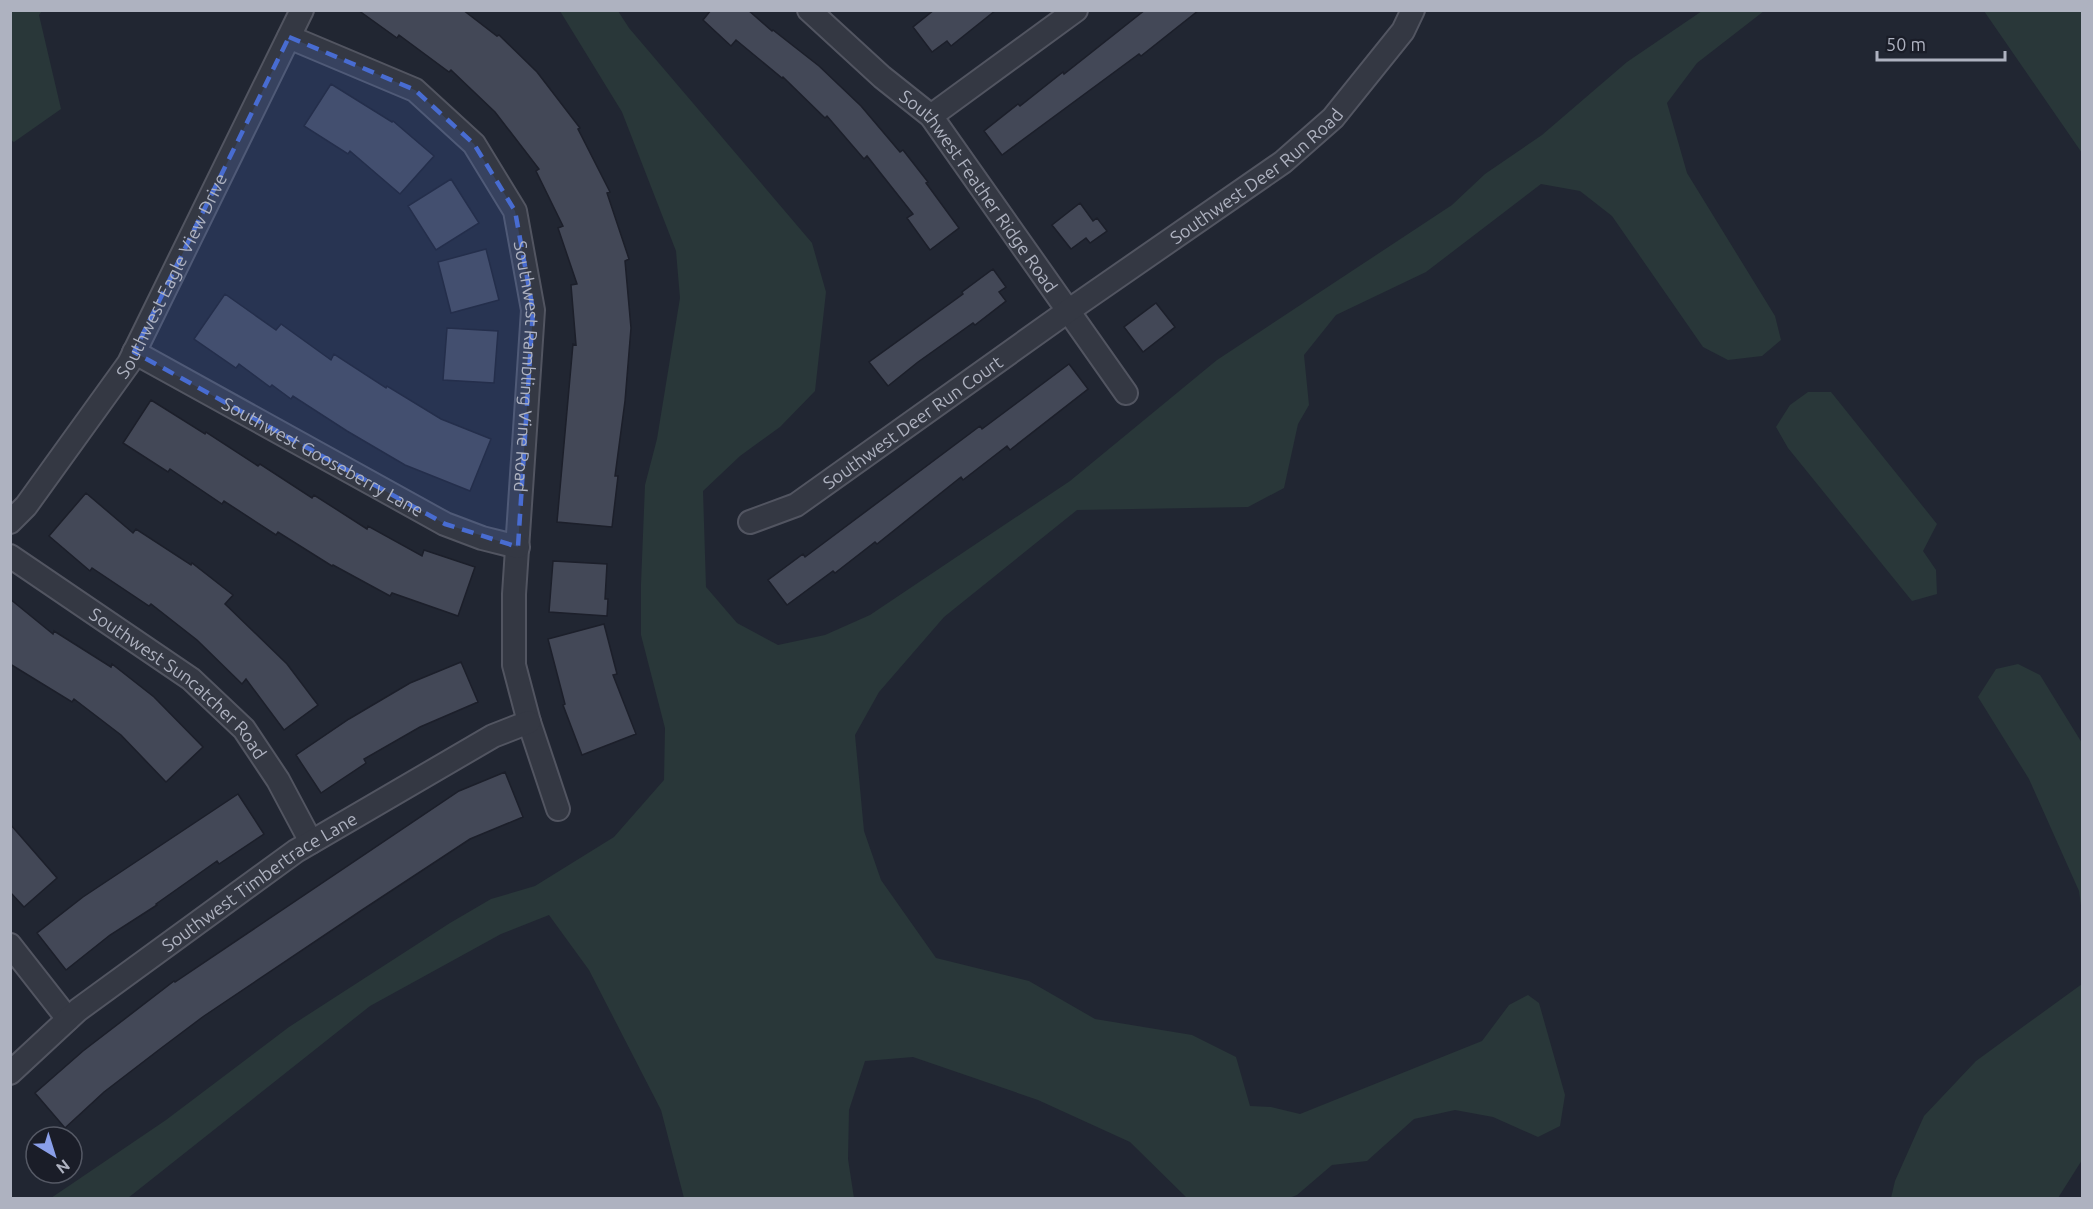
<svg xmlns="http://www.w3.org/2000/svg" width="2093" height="1209" font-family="Ubuntu,sans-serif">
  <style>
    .green { fill: #293739 }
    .building { fill: #434857; stroke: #1c1f2a; stroke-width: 1.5 }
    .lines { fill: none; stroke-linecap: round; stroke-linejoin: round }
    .minor-casing { stroke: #525561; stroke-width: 26 }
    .minor { stroke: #343843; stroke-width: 22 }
    .marked { fill: #486cd1; fill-opacity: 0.2; stroke: #486cd1; stroke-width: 4.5; stroke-dasharray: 12 8; stroke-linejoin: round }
    .labels { text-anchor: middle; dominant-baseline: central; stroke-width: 6; stroke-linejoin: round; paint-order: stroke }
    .street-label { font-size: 18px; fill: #aeb2c0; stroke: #1a1d28 }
  </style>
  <rect width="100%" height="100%" fill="#212632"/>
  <path class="green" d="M10 11H42L39 15 61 109 14 142 10 140Z
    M560 11H618L629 28 812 243 826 292 815 391 780 427 740 456 703 491 706 587 737 623 778 645 825 635 870 615 1070 481 1217 360 1452 205 1485 174 1542 135 1627 62 1702 11H1764L1697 63 1667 103 1687 173 1775 316 1781 340 1762 356 1728 360 1703 347 1612 216 1580 191 1541 184 1426 272 1336 315 1304 355 1309 405 1298 424 1284 488 1248 507 1077 510 944 617 879 692 855 735 864 831 881 880 936 958 1029 981 1095 1019 1192 1035 1236 1057 1250 1106 1271 1107 1300 1114 1482 1041 1509 1005 1528 995 1539 1003 1565 1095 1560 1126 1538 1137 1493 1117 1455 1110 1414 1119 1367 1161 1332 1165 1297 1195 1289 1198H1187L1130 1142 1038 1100 913 1057 865 1061 849 1110 848 1159 854 1198H684L661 1110 589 970 549 915 501 934 370 1006 128 1198H51L166 1120 289 1027 450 923 491 899 535 886 614 837 664 780 665 728 641 635V584L645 485 657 439 680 298 676 251 622 112Z
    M1984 11H2082V153Z
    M1808 392H1831L1937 524 1923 551 1936 570 1937 594 1912 601 1788 448 1776 427 1790 405Z
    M2018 664 2040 675 2082 743V913L2079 891 2029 779 1978 697 1996 669Z
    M2082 984V1160L2058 1198H1891L1895 1181 1924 1116 1976 1061Z"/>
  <path class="building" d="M358 10H463L497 36 499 35 537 72 580 128 578 129 610 192 607 193 629 259 625 261 631 328 625 401 615 476H618L612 527 557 522 573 344 576 345 571 285 577 284 558 228 563 226 536 171 539 169 495 112 451 70 449 72 399 35 397 38Z
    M711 10H748L772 31 773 30 819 66 861 106 900 152 903 150 928 182 926 183 959 228 930 250 907 218 913 214 867 156 864 159 827 116 825 118 783 77 782 78 736 40 731 46 703 20Z
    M934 10H996L951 46 947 41 932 52 913 27Z
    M1145 10H1199L1141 56 1139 54 1002 155 984 131 1018 104 1020 106 1063 72 1064 74Z
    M331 84 392 122 393 121 434 156 400 194 350 151 348 154 304 126Z
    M451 179 479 223 436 250 408 206Z
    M1080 203 1093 221 1097 218 1107 231 1090 243 1086 238 1071 249 1052 225Z
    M486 249 499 300 451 313 438 262Z
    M993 269 1006 287 999 292 1006 301 975 325 973 323 918 362 888 386 869 362 963 294 962 292Z
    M225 294 276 330 281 324 331 360 334 354 386 388 387 386 441 419 491 439 470 491 405 465 347 431 293 396 291 399 272 385 270 387 239 364 236 368 194 339Z
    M1156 303 1175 327 1143 352 1124 327Z
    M447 328 498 331 494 383 443 380Z
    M1069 364 1088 389 1010 450 1007 446 963 480 961 477 877 544 875 542 835 573 833 571 787 605 768 580 803 554 805 557 980 426 982 429Z
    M151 400 205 434 206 432 258 466 260 464 312 498 314 495 367 529 368 526 422 556 424 550 475 567 458 616 392 593 390 596 333 565 332 566 278 532 276 535 224 501 222 504 170 469 168 472 123 443Z
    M86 493 133 533 136 529 191 565 192 563 233 595 225 604 287 664 318 705 284 730 246 679 242 684 197 640 151 604 149 606 92 568 90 571 49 536Z
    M553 561 607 564 605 599H608L607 616 549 612Z
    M10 599 53 634 54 631 111 667 112 664 154 697 203 747 166 782 121 735 74 699 72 702 10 664Z
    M604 624 617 674 613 675 636 734 582 755 563 705 565 704 548 639Z
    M461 662 478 702 420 727 364 759 366 763 321 793 296 755 349 719 410 683Z
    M505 772 523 817 470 839 362 910 204 1016 160 1049 104 1092 65 1128 35 1093 83 1051 174 981 175 982 459 791Z
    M238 794 264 834 219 864 217 861 156 904 157 905 110 935 66 970 37 933 83 897Z
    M10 824 57 878 24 907 10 892Z"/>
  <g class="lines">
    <defs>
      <g id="minor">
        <path id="s1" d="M809 10 882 77 931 116 1126 393"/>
        <path id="s2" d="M289 37 415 90 474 144 515 211 533 310 514 594V665L529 722 558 809"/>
        <path d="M931 116 1076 10"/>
        <path id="s3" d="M134 352 445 524 482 538 518 547"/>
        <path id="s4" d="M10 522 26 506 129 363 302 10"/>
        <path id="s5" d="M750 522 796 505 1068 311 1283 162 1333 118 1403 31 1413 10"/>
        <path id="s6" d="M10 556 191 679 244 729 278 780 311 842"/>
        <path d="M10 945 68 1019"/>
        <path id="s7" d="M10 1073 78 1010 296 851 493 736 529 722"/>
      </g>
    </defs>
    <use href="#minor" class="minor-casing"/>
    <use href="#minor" class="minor"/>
  </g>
  <path class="marked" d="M289 37 415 90 474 144 515 211 533 310 518 547 445 524 134 352Z"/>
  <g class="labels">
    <g class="street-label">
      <text stroke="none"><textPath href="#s5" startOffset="615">Southwest Deer Run Road</textPath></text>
      <text stroke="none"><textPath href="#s1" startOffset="250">Southwest Feather Ridge Road</textPath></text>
      <text stroke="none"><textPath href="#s4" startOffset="296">Southwest Eagle View Drive</textPath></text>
      <text stroke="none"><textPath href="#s2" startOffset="452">Southwest Rambling Vine Road</textPath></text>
      <text stroke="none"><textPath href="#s5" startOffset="192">Southwest Deer Run Court</textPath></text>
      <text stroke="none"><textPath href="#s3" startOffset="216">Southwest Gooseberry Lane</textPath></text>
      <text stroke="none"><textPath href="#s6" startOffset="212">Southwest Suncatcher Road</textPath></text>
      <text stroke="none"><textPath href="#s7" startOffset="315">Southwest Timbertrace Lane</textPath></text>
    </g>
  </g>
  <rect width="2093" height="1209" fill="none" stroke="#aeb2c0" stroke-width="24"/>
  <g transform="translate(54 1155) rotate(142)"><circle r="28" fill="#1a1d28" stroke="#555965" stroke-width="1.5"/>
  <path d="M0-4.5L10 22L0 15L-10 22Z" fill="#8a9fe9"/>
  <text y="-9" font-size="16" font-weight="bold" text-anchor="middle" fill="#aeb2c0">N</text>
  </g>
  <path d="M1877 51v9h128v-9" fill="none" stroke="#aeb2c0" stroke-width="3"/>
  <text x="1886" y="51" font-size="18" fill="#aeb2c0" stroke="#1a1d28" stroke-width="4.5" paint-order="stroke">50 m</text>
</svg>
